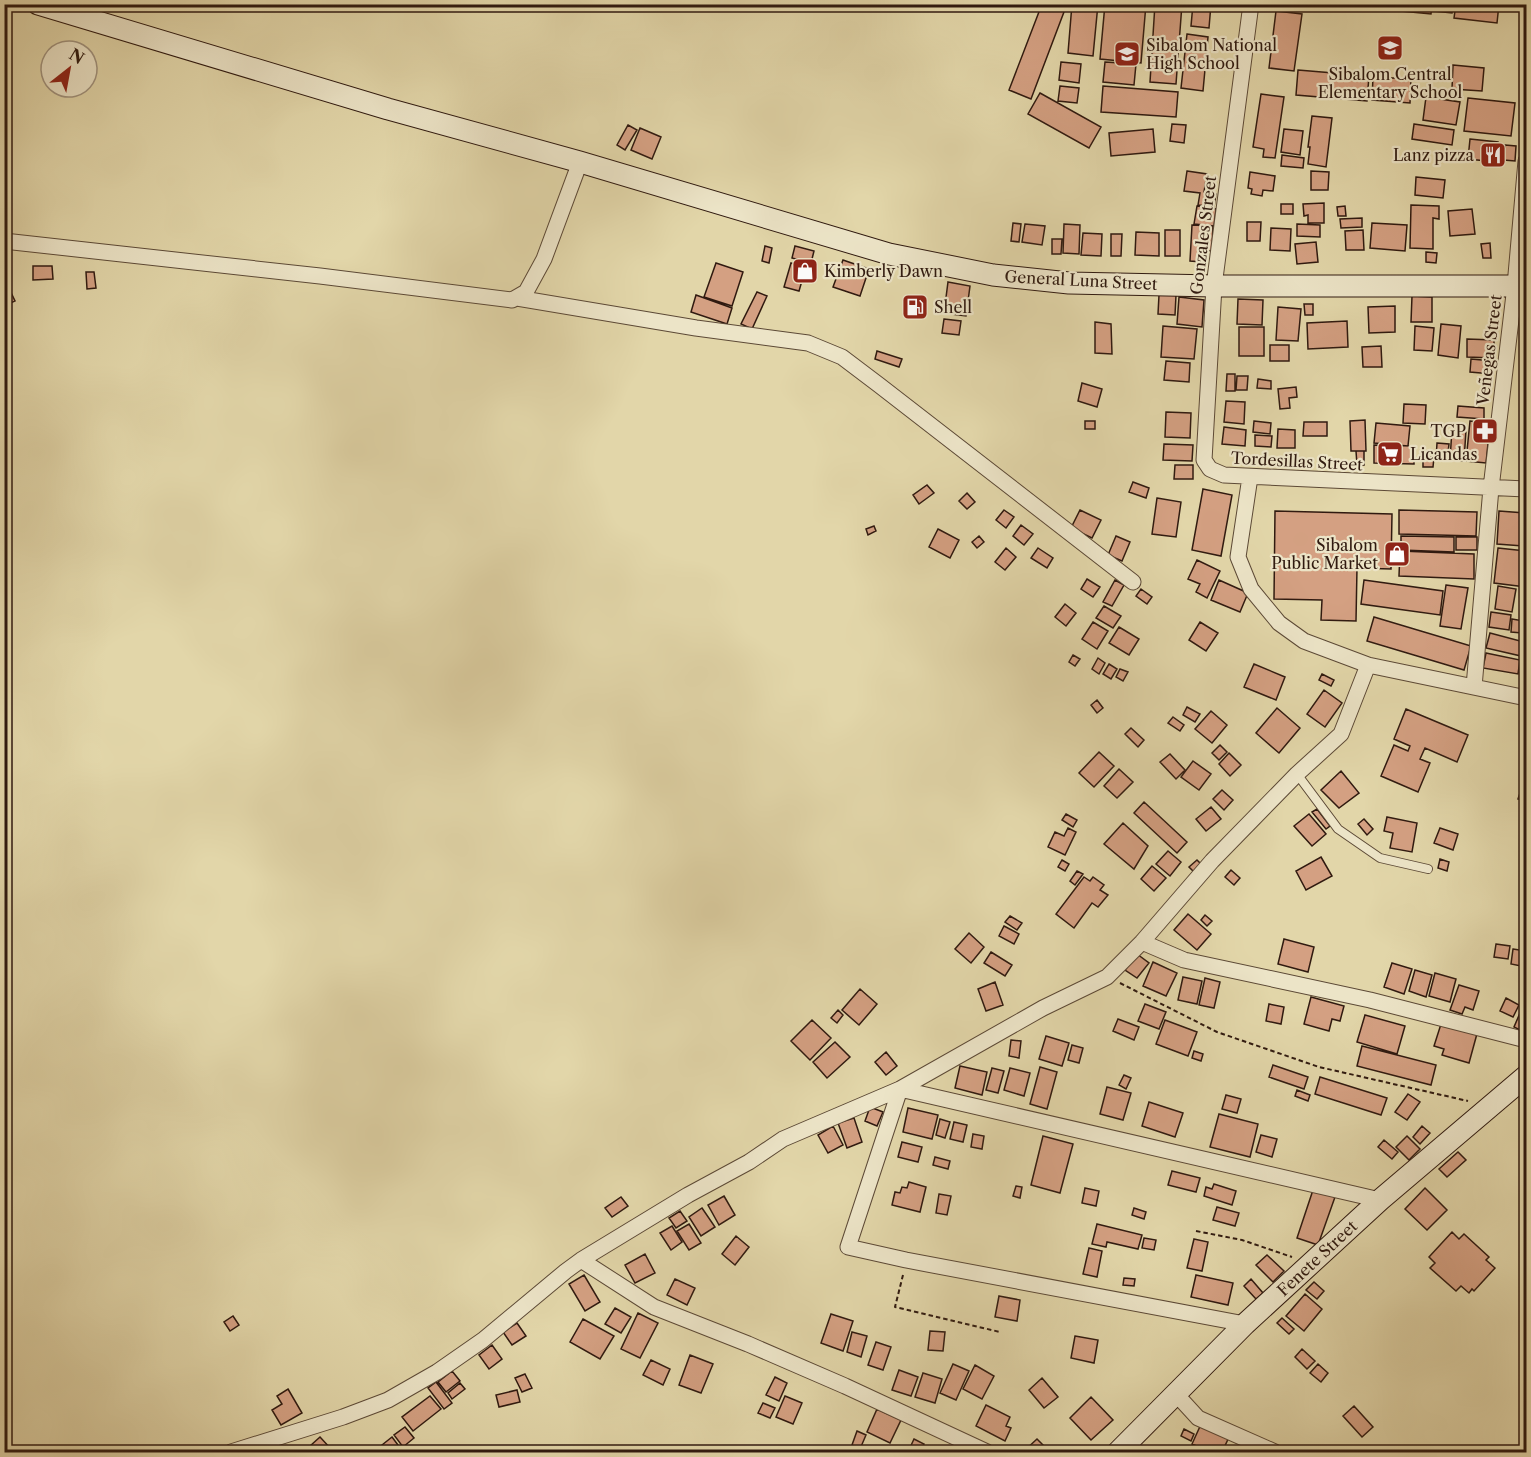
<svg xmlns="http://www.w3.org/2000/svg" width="1531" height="1457" font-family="'Libre Caslon Text',serif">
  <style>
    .building { fill: #d4a082; stroke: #301a10; stroke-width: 1.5 }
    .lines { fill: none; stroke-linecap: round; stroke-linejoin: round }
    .lane-casing { stroke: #5c4936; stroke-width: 10 }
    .street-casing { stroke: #5c4936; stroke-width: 17 }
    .secondary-casing { stroke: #301a10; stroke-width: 23 }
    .path { stroke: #301a10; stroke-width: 2; stroke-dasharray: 4.5 3; stroke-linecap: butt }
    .lane { stroke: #ece4c7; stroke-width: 8 }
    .street { stroke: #ece4c7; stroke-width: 15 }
    .secondary { stroke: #ece4c7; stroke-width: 21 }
    .labels { text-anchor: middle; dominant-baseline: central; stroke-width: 4.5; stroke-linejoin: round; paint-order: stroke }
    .poi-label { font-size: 16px; fill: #301a10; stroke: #ece4c7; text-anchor: start }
    .street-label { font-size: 16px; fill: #301a10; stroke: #ece4c7 }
  </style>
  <rect width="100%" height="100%" fill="#e2d6a9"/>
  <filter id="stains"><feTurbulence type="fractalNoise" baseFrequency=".00333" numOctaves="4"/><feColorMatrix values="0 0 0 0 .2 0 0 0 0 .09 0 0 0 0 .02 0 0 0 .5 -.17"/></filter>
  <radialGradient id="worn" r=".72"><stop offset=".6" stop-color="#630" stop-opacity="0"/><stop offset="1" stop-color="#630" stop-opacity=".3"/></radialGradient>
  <path class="building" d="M1042 4H1067L1031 99 1009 90Z
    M1072 4H1098L1093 56 1068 53Z
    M1105 4H1146L1141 63 1100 59Z
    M1155 4H1182L1176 84 1150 82Z
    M1193 4H1211L1209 28 1191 26Z
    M1401 4H1432L1431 14 1401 11Z
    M1434 4H1453L1452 13 1434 11Z
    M1456 4H1499L1497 23 1454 18Z
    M1276 11 1302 14 1294 71 1269 68Z
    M1187 34 1208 37 1203 91 1181 88Z
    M1061 62 1081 64 1079 83 1059 80Z
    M1105 62 1136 64 1134 85 1103 82Z
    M1453 65 1484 68 1482 91 1452 89Z
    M1298 70 1369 76 1367 101 1296 95Z
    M1373 77 1411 79 1410 103 1372 100Z
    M1060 86 1079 88 1077 103 1058 101Z
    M1103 86 1178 92 1176 117 1101 112Z
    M1040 93 1101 127 1089 148 1028 114Z
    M1261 94 1284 97 1275 158 1263 157 1264 149 1253 147Z
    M1426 97 1460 102 1456 125 1423 120Z
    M1468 98 1515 103 1511 136 1464 131Z
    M1312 116 1332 118 1326 167 1308 164 1310 147H1308Z
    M1172 124 1186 125 1184 143 1170 141Z
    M1414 124 1454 130 1452 145 1412 139Z
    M628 125 637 130 625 150 617 145Z
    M640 128 661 137 652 159 631 150Z
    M1153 129 1155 152 1111 156 1109 133Z
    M1284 129 1303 131 1300 155 1281 152Z
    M1470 139 1498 142 1496 162 1468 159Z
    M1505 145 1516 146 1515 161 1504 160Z
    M1282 155 1304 158 1303 168 1281 166Z
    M1187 171 1207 174 1204 192 1216 194 1214 207 1198 205 1200 193 1184 191Z
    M1311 171 1329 172 1328 190H1311Z
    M1250 172 1275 176 1273 191 1263 190 1262 196 1251 194 1252 189 1248 188Z
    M1416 177 1445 180 1443 198 1415 195Z
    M1324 203V223H1308V215L1304 216 1303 204Z
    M1281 204H1293V214H1281Z
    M1411 205 1439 206V219L1433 218V249L1410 248Z
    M1197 206 1216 209 1214 226 1194 224Z
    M1345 206 1346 216H1338L1337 207Z
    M1472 209 1475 234 1450 236 1448 211Z
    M1362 218V227L1341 228 1340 219Z
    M1247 222H1261L1260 241H1247Z
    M1013 223 1021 224 1019 242 1011 241Z
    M1372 223 1407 225 1405 251 1370 248Z
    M1025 224 1045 226 1042 245 1022 242Z
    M1064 224 1080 225 1079 254 1063 253Z
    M1297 224 1320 225V237L1297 236Z
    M1192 225 1213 226 1212 251 1202 250V262L1190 261Z
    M1271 228 1291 229 1290 251 1270 250Z
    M1165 230H1180V256H1165Z
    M1363 230 1364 250H1346L1345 231Z
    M1136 232 1159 233V256L1135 255Z
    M1083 233 1102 234 1101 256 1081 255Z
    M1111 234H1122L1121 256H1111Z
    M1052 239H1062L1061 254H1052Z
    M1316 242 1318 262 1297 264 1295 244Z
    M1490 243 1491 258H1483L1481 244Z
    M765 246 772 248 769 263 762 261Z
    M795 246 814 251 811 263 792 258Z
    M1426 252 1437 253 1436 263 1426 262Z
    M843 260 869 269 860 296 833 287Z
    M716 263 743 272 732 306 704 297Z
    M791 263 806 267 799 291 784 287Z
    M33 266H52L53 279 33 280Z
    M86 272H94L96 288 87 289Z
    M4 278 15 301 4 306Z
    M948 282 970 286 966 316 944 313Z
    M757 292 767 296 752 329 741 324Z
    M696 295 732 308 727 324 691 312Z
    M1159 295H1176L1175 315 1158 314Z
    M1412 296 1432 297V322H1411Z
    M1179 297 1204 300 1202 327 1177 324Z
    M1238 299 1263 300 1262 325 1237 324Z
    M1304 304H1313V315H1305Z
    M1395 306V332L1369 333 1368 307Z
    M1278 307 1301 309 1298 341 1276 340Z
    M944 319 961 321 959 335 942 333Z
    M1347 321 1348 347 1308 349 1307 323Z
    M1095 322 1111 324 1112 354 1095 353Z
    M1441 324 1461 326 1458 358 1438 355Z
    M1163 326 1197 329 1194 359 1161 357Z
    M1415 326 1434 328 1432 351 1414 350Z
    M1239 327H1264V356H1239Z
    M1467 339 1494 340V358L1467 357Z
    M1270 345H1289V361H1270Z
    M1381 346 1382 367H1363L1362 347Z
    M877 351 902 359 899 367 875 359Z
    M1471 359 1493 361 1492 374 1470 372Z
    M1166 361 1190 363 1189 382 1164 380Z
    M1227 374H1235V391H1226Z
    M1237 376H1248L1247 390H1236Z
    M1258 379 1271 381V389L1257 388Z
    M1082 383 1102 389 1097 407 1078 401Z
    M1296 387 1297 397 1289 398 1290 408 1280 409 1278 389Z
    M1526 399V465H1520Z
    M1226 401 1245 402 1244 424 1224 422Z
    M1404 404 1426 405 1425 424 1403 423Z
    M1458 406 1484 408V419L1457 417Z
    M1166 412 1191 413 1190 438 1165 437Z
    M1365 420 1366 451H1351L1350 421Z
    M1085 421H1095V429H1085Z
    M1254 421 1271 423 1270 434 1253 432Z
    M1470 421 1490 424 1486 463 1466 461Z
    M1304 422H1327V436H1303Z
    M1376 423 1410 426 1408 446 1374 443Z
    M1224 427 1246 430 1245 446 1222 444Z
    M1278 429 1295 430V448H1277Z
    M1452 429 1466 430 1464 461 1450 460Z
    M1255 435 1272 436 1271 447 1255 446Z
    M1437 443 1449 444 1447 460 1436 459Z
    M1164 444 1193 445 1192 461 1163 460Z
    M1374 445 1414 446V464L1374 463Z
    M1356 451H1364V465H1357Z
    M1423 457H1434L1433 467H1423Z
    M1175 465H1193V479H1174Z
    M1133 482 1149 488 1146 498 1129 492Z
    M927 485 934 493 919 504 913 495Z
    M1203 489 1232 495 1221 556 1192 550Z
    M967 493 975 502 967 509 959 501Z
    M1157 498 1181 502 1176 537 1152 534Z
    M1004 510 1014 517 1006 528 996 520Z
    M1080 510 1101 520 1092 538 1071 528Z
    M1399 510 1477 512 1476 536 1399 534Z
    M1275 511 1392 514 1391 569 1357 568 1356 621 1321 620 1322 600 1274 599Z
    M1499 511 1525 513 1523 546 1497 544Z
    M1021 525 1033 534 1024 545 1013 536Z
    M874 526 876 531 868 535 866 529Z
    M938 529 959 540 950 558 929 547Z
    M979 536 984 542 977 548 972 542Z
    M1116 536 1130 542 1122 561 1108 555Z
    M1401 536 1454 537V552L1401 550Z
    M1456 537H1477V550H1456Z
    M1006 548 1016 557 1005 570 995 562Z
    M1038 548 1053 558 1047 568 1031 558Z
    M1498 548 1526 551V587L1494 583Z
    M1400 551 1474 554V579L1399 576Z
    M1197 560 1220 571 1207 598 1196 592 1200 584 1188 579Z
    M1087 579 1100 587 1093 597 1081 589Z
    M1115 580 1124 585 1112 606 1103 602Z
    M1219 580 1248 593 1240 612 1211 600Z
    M1364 580 1443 591 1440 615 1361 604Z
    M1446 585 1468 588 1461 629 1440 626Z
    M1498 586 1516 589 1512 612 1495 609Z
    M1141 589 1152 597 1147 604 1136 596Z
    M1065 604 1076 613 1066 626 1055 617Z
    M1104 606 1121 616 1113 628 1096 618Z
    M1491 612 1511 615 1509 630 1489 627Z
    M1374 617 1471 646 1464 670 1367 641Z
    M1512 619 1524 621 1522 633 1511 632Z
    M1093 622 1108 631 1097 649 1082 639Z
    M1200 622 1218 633 1206 651 1189 640Z
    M1119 627 1139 639 1129 655 1109 643Z
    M1490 633 1524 642 1521 656 1486 648Z
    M1486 653 1520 660 1518 674 1483 668Z
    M1073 655 1080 659 1075 666 1069 662Z
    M1098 658 1105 663 1099 674 1092 669Z
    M1109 664 1117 669 1111 679 1103 674Z
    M1254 664 1285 677 1276 700 1244 687Z
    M1120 669 1128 672 1123 681 1116 677Z
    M1322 674 1334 680 1331 686 1319 680Z
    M1324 690 1342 703 1325 727 1307 714Z
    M1097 700 1103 708 1097 713 1091 705Z
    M1187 707 1200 714 1195 722 1183 715Z
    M1277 708 1300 728 1279 753 1256 733Z
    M1406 709 1468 735 1457 762 1425 748 1420 759 1430 763 1418 792 1381 776 1394 745 1408 751 1410 746 1394 739Z
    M1211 711 1227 725 1212 743 1195 729Z
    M1173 717 1184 725 1180 731 1168 723Z
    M1131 728 1144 740 1138 747 1125 734Z
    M1220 745 1227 752 1219 760 1212 753Z
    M1099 752 1114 766 1094 787 1079 773Z
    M1229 753 1241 765 1230 776 1219 764Z
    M1170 754 1185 770 1176 779 1160 762Z
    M1193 761 1211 774 1199 790 1181 777Z
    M1119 769 1133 782 1117 798 1104 786Z
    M1341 771 1359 793 1339 808 1321 790Z
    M1522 787 1526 789V801L1518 799Z
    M1222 790 1233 800 1224 810 1213 799Z
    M1144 802 1187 842 1177 853 1134 813Z
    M1211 807 1221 819 1206 831 1196 819Z
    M1317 809 1330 826 1326 829 1312 812Z
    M1066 814 1077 820 1073 827 1062 820Z
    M1309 814 1326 834 1312 846 1294 826Z
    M1387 817 1417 823 1412 852 1390 848 1393 833 1384 831Z
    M1364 819 1373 829 1367 835 1358 824Z
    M1123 823 1148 846 1134 869 1104 844Z
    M1068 828 1076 832 1065 855 1048 847 1055 832 1064 836Z
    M1440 828 1458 834 1453 850 1434 843Z
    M1168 851 1181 862 1170 876 1156 864Z
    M1321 857 1332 876 1306 890 1296 871Z
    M1440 859 1449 862 1447 871 1438 868Z
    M1062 860 1069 864 1065 871 1058 867Z
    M1197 860 1204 867 1196 874 1189 867Z
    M1152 866 1166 878 1154 891 1141 879Z
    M1231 870 1240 878 1234 885 1225 877Z
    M1077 871 1083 874 1075 885 1070 881Z
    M1084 877 1090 881 1093 877 1104 885 1100 890 1108 895 1098 907 1092 903 1074 928 1056 914Z
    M1188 914 1211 934 1197 950 1174 930Z
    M1205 915 1212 921 1207 926 1201 920Z
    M1010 916 1022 923 1017 930 1005 922Z
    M1004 926 1019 934 1014 944 999 936Z
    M969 933 984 947 971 963 955 949Z
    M1284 939 1314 947 1308 972 1278 964Z
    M1496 944 1510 946 1508 959 1494 957Z
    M1513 949 1526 951V967L1511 964Z
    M991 952 1012 965 1005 976 984 963Z
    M1137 954 1149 963 1137 978 1125 970Z
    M1153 962 1177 973 1166 996 1143 986Z
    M1392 963 1412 969 1404 994 1384 987Z
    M1415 970 1432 975 1426 997 1409 991Z
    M1435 973 1456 979 1450 1002 1429 996Z
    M1183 977 1202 981 1197 1004 1178 1000Z
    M1205 978 1220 982 1214 1008 1199 1005Z
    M995 982 1003 1005 986 1011 978 989Z
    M1459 985 1479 991 1473 1010 1465 1007 1462 1014 1450 1010Z
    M860 989 877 1004 859 1025 842 1010Z
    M1311 997 1344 1006 1340 1021 1332 1019 1329 1031 1304 1024Z
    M1506 998 1519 1005 1513 1017 1500 1011Z
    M1145 1004 1166 1012 1159 1029 1138 1021Z
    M1269 1004 1284 1007 1281 1024 1266 1021Z
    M1523 1006 1526 1008V1033L1514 1027Z
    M838 1010 843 1015 837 1023 831 1018Z
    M1365 1015 1405 1026 1397 1054 1357 1042Z
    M1118 1019 1139 1027 1134 1040 1113 1031Z
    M812 1020 831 1038 810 1060 791 1041Z
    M1165 1020 1197 1032 1188 1056 1156 1044Z
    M1441 1024 1478 1030 1469 1063 1442 1055 1444 1049 1434 1046Z
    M1046 1036 1069 1043 1062 1066 1039 1059Z
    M1011 1040 1021 1041 1019 1058 1009 1056Z
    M835 1042 850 1057 827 1078 813 1062Z
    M1072 1045 1083 1048 1079 1063 1068 1060Z
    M1362 1046 1436 1065 1431 1085 1357 1066Z
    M1194 1051 1203 1054 1201 1061 1192 1058Z
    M886 1052 897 1066 886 1075 875 1062Z
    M1273 1065 1308 1077 1304 1089 1269 1077Z
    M960 1066 987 1072 982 1095 955 1088Z
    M1040 1067 1057 1072 1047 1109 1030 1104Z
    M992 1068 1004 1071 998 1093 986 1090Z
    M1010 1068 1030 1073 1024 1096 1004 1090Z
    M1124 1075 1131 1078 1126 1089 1119 1085Z
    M1320 1077 1387 1098 1381 1115 1315 1094Z
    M1107 1087 1131 1093 1123 1120 1100 1114Z
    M1297 1090 1310 1095 1308 1101 1295 1096Z
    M1408 1094 1420 1102 1407 1120 1395 1112Z
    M1226 1095 1241 1099 1237 1113 1222 1109Z
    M1149 1102 1183 1113 1175 1137 1142 1126Z
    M870 1107 883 1112 877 1126 865 1121Z
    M908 1108 938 1115 932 1139 903 1132Z
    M1219 1114 1258 1124 1250 1157 1210 1147Z
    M854 1118 862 1142 847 1148 838 1123Z
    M940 1119 950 1122 945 1138 936 1135Z
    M954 1122 967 1125 963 1142 950 1139Z
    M833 1126 843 1145 828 1153 818 1135Z
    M1422 1126 1430 1133 1420 1144 1413 1137Z
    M973 1134 984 1136 982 1149 971 1147Z
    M1261 1135 1277 1139 1272 1157 1256 1152Z
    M1043 1136 1073 1144 1060 1193 1031 1185Z
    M1407 1136 1420 1149 1409 1160 1396 1147Z
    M1384 1140 1398 1152 1392 1159 1378 1147Z
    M902 1142 922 1147 918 1162 898 1157Z
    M1458 1152 1466 1160 1447 1177 1439 1169Z
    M935 1157 950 1161 948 1169 933 1165Z
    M1172 1171 1200 1178 1196 1192 1168 1185Z
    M909 1182 926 1187 920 1212 892 1205 895 1192 900 1193 902 1187 907 1188Z
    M1214 1184 1236 1191 1232 1205 1204 1196 1206 1187 1212 1189Z
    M1016 1186 1022 1187 1020 1198 1013 1196Z
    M1085 1188 1099 1191 1096 1206 1082 1203Z
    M1425 1188 1447 1210 1427 1230 1405 1209Z
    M1313 1190 1335 1197 1318 1245 1297 1238Z
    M939 1194 951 1196 947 1215 936 1213Z
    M724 1196 735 1215 719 1225 708 1205Z
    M621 1197 628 1206 612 1217 605 1208Z
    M1217 1207 1239 1213 1235 1226 1213 1220Z
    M702 1208 715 1227 701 1236 689 1217Z
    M1134 1208 1146 1212 1144 1219 1132 1215Z
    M680 1211 687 1221 676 1228 669 1218Z
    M689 1224 701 1243 689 1250 677 1231Z
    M1097 1224 1142 1235 1138 1249 1107 1242 1106 1247 1092 1244Z
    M672 1226 682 1242 671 1250 660 1233Z
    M1452 1232 1459 1239 1464 1234 1489 1257 1486 1260 1495 1268 1474 1291 1472 1289 1469 1293 1461 1286 1456 1291 1430 1268 1435 1263 1429 1257Z
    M736 1236 749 1247 735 1265 722 1254Z
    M1144 1238 1156 1240 1154 1250 1142 1248Z
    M1194 1239 1208 1242 1202 1271 1187 1268Z
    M1089 1248 1102 1251 1097 1277 1083 1274Z
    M645 1254 655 1273 635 1283 625 1265Z
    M1267 1255 1284 1271 1273 1282 1256 1265Z
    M584 1275 600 1302 585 1311 569 1284Z
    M1196 1275 1233 1283 1228 1305 1191 1297Z
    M1124 1278 1135 1279 1134 1286 1123 1285Z
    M675 1279 695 1288 687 1305 667 1295Z
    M1251 1279 1263 1293 1256 1299 1244 1286Z
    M1314 1282 1324 1291 1317 1299 1306 1290Z
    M1305 1294 1322 1309 1304 1331 1286 1316Z
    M999 1296 1020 1300 1017 1321 995 1317Z
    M615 1308 631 1317 621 1333 605 1324Z
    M638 1313 658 1323 640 1358 621 1349Z
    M831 1314 853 1321 843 1351 821 1343Z
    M233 1316 239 1325 230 1331 224 1322Z
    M1282 1318 1294 1329 1289 1334 1277 1323Z
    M583 1319 614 1336 600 1359 570 1342Z
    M517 1323 526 1336 512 1345 503 1332Z
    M930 1331 945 1332 943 1351 928 1350Z
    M852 1332 867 1336 861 1357 847 1352Z
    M1075 1336 1098 1340 1094 1363 1071 1358Z
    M876 1342 891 1347 883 1370 868 1365Z
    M492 1345 502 1359 489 1369 479 1355Z
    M1302 1349 1315 1361 1307 1369 1295 1357Z
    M690 1355 713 1364 701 1393 679 1385Z
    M651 1360 670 1369 663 1385 643 1375Z
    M953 1364 969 1371 956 1400 940 1393Z
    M1318 1364 1328 1373 1321 1382 1310 1373Z
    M975 1365 994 1376 982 1399 963 1389Z
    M899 1370 918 1377 911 1396 892 1390Z
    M452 1371 460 1381 446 1392 438 1382Z
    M923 1373 942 1379 935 1403 915 1397Z
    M525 1374 532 1388 522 1392 515 1378Z
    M775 1377 787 1383 779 1401 766 1395Z
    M1042 1378 1058 1397 1044 1408 1029 1390Z
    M436 1382 452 1403 444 1409 428 1388Z
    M460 1383 465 1389 452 1399 448 1393Z
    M288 1389 302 1413 281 1425 272 1410 282 1404 277 1396Z
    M517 1390 520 1402 499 1407 496 1395Z
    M430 1396 441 1409 413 1431 402 1417Z
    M785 1396 802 1403 793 1424 776 1417Z
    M1091 1397 1113 1420 1091 1440 1070 1418Z
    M763 1403 775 1408 770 1418 758 1413Z
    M986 1405 1010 1417 1006 1426 1011 1428 1005 1441 976 1426Z
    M1354 1406 1373 1427 1362 1437 1343 1416Z
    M877 1409 901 1420 890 1443 867 1432Z
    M1202 1422 1230 1435 1222 1452H1210L1192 1444Z
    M405 1427 414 1438 403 1447 394 1435Z
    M1184 1429 1194 1434 1191 1441 1181 1436Z
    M857 1431 866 1435 860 1449 852 1445Z
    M320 1437 332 1450 329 1452H316L310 1446Z
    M392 1437 401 1449 396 1452H389L382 1445Z
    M914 1439 924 1444 920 1452H908Z
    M1037 1439 1050 1452H1023Z"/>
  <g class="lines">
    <defs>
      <path id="lane" d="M1297 774 1338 829 1380 858 1428 869"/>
      <path id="street" d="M1251 4 1214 286 1204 460 1210 469 1224 475 1526 489
        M4 241 320 276 512 300 526 292 544 259 580 162
        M517 298 696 328 808 343 842 357 879 385 1133 582
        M1250 477 1238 557 1251 589 1279 623 1304 641 1368 665 1526 698
        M1474 687 1491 488 1515 286 1526 161
        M1142 942 1184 960 1370 1000 1526 1040
        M900 1089 848 1247 906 1260 1245 1324
        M900 1089 1380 1200
        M581 1260 654 1307 748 1344 845 1386 987 1452
        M1176 1394 1198 1418 1275 1452
        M231 1452 343 1417 388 1400 437 1372 483 1340 566 1271 581 1260 688 1195 749 1162 783 1139 900 1089 1043 1008 1107 977 1142 942 1212 861 1297 774 1341 734 1368 665"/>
      <path id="secondary" d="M38 4 388 109 580 162 889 254 993 275 1069 283 1214 286H1526
        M1118 1452 1245 1324 1380 1200 1526 1076"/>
    </defs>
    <use href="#lane" class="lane-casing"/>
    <use href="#street" class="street-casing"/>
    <use href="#secondary" class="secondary-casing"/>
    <path class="path" d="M1120 983 1217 1032 1319 1067 1468 1101
      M1196 1231 1242 1240 1292 1257
      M903 1275 895 1307 1000 1332"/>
    <use href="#lane" class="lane"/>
    <use href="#street" class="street"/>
    <use href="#secondary" class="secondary"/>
  </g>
  <defs>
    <symbol id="school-square" viewBox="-11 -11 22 22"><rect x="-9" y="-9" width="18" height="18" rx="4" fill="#8f2418" stroke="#ece4c7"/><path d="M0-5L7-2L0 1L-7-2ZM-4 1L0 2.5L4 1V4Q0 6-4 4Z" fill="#fff"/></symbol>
    <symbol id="restaurant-square" viewBox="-11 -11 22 22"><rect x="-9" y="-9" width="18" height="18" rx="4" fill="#8f2418" stroke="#ece4c7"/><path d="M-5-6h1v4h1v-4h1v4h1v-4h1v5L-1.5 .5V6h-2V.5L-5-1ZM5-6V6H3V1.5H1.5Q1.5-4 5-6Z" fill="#fff"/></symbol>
    <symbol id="shop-square" viewBox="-11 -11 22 22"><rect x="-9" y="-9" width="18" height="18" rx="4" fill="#8f2418" stroke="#ece4c7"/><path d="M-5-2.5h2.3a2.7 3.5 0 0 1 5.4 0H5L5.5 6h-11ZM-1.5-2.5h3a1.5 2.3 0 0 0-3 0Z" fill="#fff"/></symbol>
    <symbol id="fuel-square" viewBox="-11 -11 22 22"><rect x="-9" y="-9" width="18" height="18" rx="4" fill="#8f2418" stroke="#ece4c7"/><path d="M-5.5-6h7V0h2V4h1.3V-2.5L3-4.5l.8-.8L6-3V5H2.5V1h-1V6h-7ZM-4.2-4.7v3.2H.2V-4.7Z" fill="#fff"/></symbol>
    <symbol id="pharmacy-square" viewBox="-11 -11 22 22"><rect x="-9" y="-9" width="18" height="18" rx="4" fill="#8f2418" stroke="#ece4c7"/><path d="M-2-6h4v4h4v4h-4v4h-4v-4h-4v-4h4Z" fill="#fff"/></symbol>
    <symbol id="supermarket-square" viewBox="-11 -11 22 22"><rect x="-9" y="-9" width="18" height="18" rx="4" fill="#8f2418" stroke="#ece4c7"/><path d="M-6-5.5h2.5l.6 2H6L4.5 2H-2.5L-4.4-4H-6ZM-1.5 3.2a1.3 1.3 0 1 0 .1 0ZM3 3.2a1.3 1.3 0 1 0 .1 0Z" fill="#fff"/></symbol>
  </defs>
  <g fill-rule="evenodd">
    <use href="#school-square" x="1375" y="33" width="30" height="30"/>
    <use href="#school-square" x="1112" y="39" width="30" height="30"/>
    <use href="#restaurant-square" x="1478" y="140" width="30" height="30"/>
    <use href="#shop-square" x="790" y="256" width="30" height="30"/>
    <use href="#fuel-square" x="900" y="292" width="30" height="30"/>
    <use href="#pharmacy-square" x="1470" y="416" width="30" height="30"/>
    <use href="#supermarket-square" x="1375" y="439" width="30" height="30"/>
    <use href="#shop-square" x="1382" y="539" width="30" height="30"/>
  </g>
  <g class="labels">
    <g class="poi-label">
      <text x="1146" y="45">Sibalom National<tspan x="1146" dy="18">High School</tspan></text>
      <text x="1390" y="74" text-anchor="middle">Sibalom Central<tspan x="1390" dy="18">Elementary School</tspan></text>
      <text x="1474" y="155" text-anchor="end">Lanz pizza</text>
      <text x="824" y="271">Kimberly Dawn</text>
      <text x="934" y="307">Shell</text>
      <text x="1466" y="431" text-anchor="end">TGP</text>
      <text x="1410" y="454">Licandas</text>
      <text x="1378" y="545" text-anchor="end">Sibalom<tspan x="1378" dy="18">Public Market</tspan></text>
    </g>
    <g class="street-label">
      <text transform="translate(1203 235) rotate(-83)">Gonzales Street</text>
      <text transform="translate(1081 280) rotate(3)">General Luna Street</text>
      <text transform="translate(1489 350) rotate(-83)">Veñegas Street</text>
      <text transform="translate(1297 461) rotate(3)">Tordesillas Street</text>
      <text transform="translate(1317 1258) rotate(-43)">Fenete Street</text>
    </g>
  </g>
  <rect width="1531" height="1457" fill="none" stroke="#e2d6a9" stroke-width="24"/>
  <rect x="6" y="6" width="1519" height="1445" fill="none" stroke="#301a10" stroke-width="3"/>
  <rect x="12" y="12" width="1507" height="1433" fill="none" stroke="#301a10" stroke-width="1.5"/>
  <g transform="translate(69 69) rotate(31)"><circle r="28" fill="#ece4c7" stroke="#a1937e" stroke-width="1.5"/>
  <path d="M0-4.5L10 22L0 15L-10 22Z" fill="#8f2418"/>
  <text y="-9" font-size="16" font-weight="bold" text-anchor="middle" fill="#301a10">N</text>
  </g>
  <rect width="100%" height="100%" filter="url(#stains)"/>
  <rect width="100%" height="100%" fill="url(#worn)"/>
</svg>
